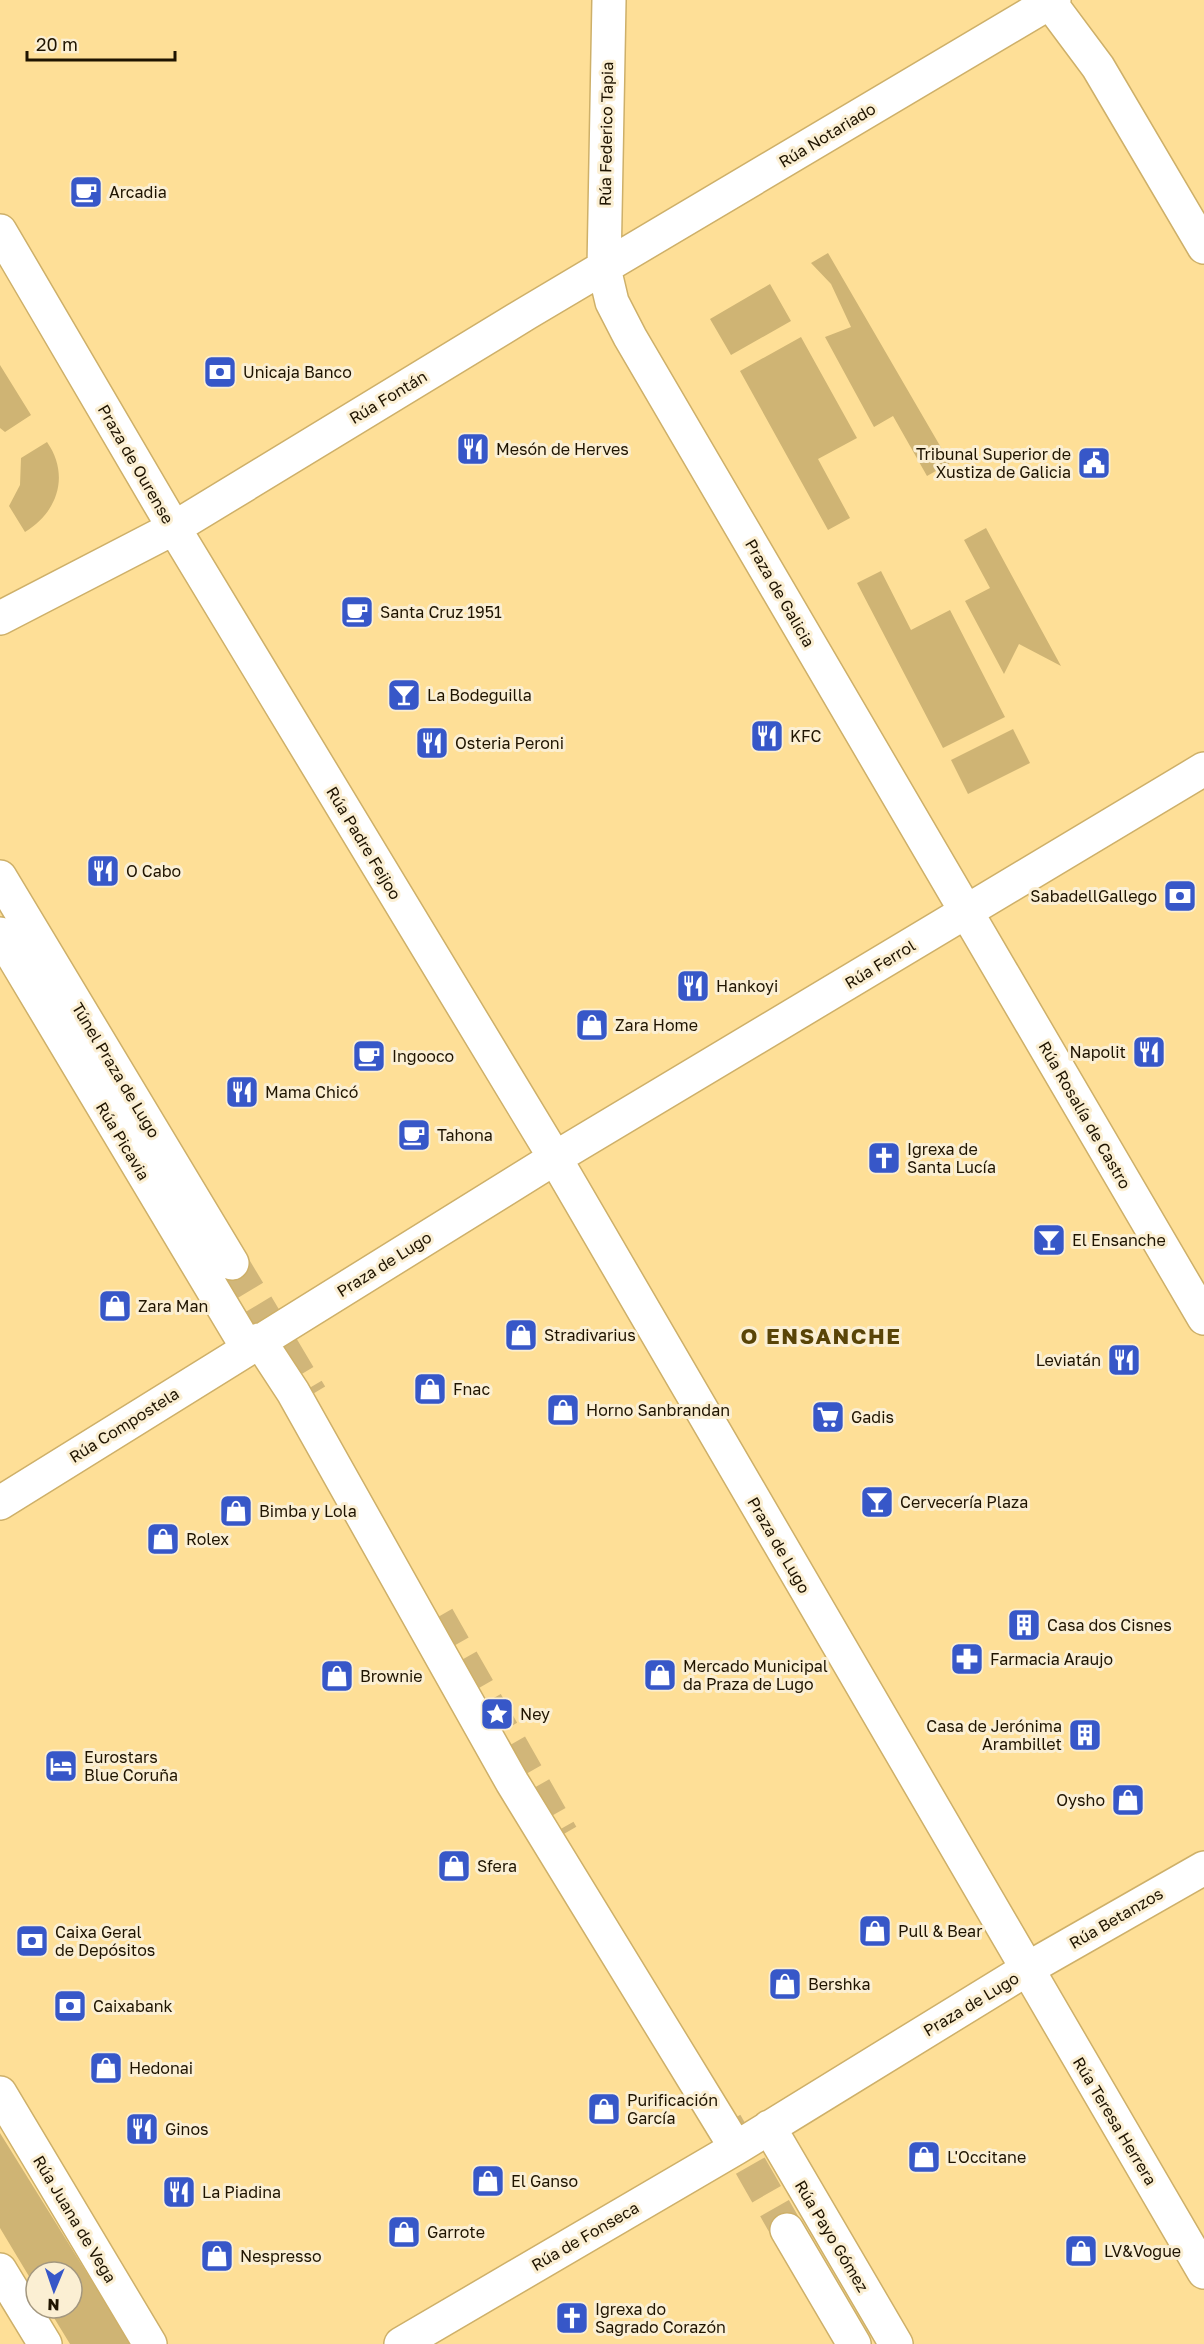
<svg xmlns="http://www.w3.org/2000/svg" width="1204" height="2344" font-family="'Golos Text',sans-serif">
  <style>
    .green { fill: #cfb474 }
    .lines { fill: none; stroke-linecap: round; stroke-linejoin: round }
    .street-tunnel { stroke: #d1b679; stroke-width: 33; stroke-dasharray: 33 16; stroke-linecap: butt }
    .street-casing { stroke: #ceb069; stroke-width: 36 }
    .secondary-casing { stroke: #ceb069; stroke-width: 36 }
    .street { stroke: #fff; stroke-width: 33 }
    .secondary { stroke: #fff; stroke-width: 33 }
    .labels { text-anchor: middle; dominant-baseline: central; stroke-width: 6; stroke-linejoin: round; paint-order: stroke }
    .street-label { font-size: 16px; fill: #1f1400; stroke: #fbefd3 }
    .poi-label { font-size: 16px; fill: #1f1400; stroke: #fbefd3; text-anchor: start }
    .district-label { font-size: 22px; font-weight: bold; letter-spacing: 1.5px; fill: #594407; stroke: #fbefd3 }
  </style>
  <rect width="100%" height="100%" fill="#fedf97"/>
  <path class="green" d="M828 253 950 463 927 476 893 416 874 427 825 337 851 327 831 284 811 263Z
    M770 284 791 321 731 355 710 319Z
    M801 337 857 438 818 459 850 518 828 530 740 371Z
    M0 365 31 415 5 432 0 428Z
    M47 442C70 475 58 512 25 532L9 506 20 485 21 458Z
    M986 528 1061 666 1019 644 1004 674 965 601 990 588 964 540Z
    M881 571 911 630 950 610 1005 717 943 748 857 583Z
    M1013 729 1030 763 968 794 951 760Z
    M0 2133 131 2344H70L48 2308H72V2272H36V2288L0 2228Z"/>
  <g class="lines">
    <path class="street-tunnel" d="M232 1263 311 1395
      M438 1617 562 1835
      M726 2123 787 2230"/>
    <defs>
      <path id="street" d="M609 0 604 268 612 302 630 337 1204 1318
        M1048 0 1098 67 1204 247
        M0 231 174 528 555 1158 1204 2272
        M0 618 174 528 527 313 1054 0
        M0 877 232 1263
        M0 934 247 1347
        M259 1340 293 1392 512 1782 736 2148
        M0 1503 555 1158 1204 769
        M769 2127 896 2344
        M787 2230 854 2344
        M401 2344 736 2148 1027 1969 1204 1868"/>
      <path id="secondary" d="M0 2093 150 2344
        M0 2270 45 2344"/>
    </defs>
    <use href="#street" class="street-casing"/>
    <use href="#secondary" class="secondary-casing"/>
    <use href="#street" class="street"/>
    <use href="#secondary" class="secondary"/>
  </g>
  <defs>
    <symbol id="cafe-square" viewBox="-11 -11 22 22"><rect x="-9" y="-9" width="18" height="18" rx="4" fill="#3757c8" stroke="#fbefd3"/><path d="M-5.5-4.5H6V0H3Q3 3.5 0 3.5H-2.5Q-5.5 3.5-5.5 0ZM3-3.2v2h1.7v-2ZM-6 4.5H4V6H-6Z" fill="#fff"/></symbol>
    <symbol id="bank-square" viewBox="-11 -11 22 22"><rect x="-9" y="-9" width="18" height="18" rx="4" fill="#3757c8" stroke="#fbefd3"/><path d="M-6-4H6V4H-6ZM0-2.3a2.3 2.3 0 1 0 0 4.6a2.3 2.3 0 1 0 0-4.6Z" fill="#fff"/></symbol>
    <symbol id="restaurant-square" viewBox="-11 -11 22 22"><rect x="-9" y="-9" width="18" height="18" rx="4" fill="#3757c8" stroke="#fbefd3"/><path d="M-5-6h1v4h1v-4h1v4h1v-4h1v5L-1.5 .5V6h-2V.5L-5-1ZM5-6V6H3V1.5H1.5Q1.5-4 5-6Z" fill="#fff"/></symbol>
    <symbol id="civic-square" viewBox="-11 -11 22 22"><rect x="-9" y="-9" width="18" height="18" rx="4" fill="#3757c8" stroke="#fbefd3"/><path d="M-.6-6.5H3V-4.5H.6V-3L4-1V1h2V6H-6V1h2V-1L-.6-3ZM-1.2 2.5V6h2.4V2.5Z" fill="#fff"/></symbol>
    <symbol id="bar-square" viewBox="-11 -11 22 22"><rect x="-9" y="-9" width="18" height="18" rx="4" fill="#3757c8" stroke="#fbefd3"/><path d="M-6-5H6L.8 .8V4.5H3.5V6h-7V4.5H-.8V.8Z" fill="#fff"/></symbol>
    <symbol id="shop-square" viewBox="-11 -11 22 22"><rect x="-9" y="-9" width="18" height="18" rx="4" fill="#3757c8" stroke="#fbefd3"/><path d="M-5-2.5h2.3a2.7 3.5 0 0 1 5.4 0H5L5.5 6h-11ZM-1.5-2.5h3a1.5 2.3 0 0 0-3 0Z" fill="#fff"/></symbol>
    <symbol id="church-square" viewBox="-11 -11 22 22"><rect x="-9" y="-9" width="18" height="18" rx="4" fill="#3757c8" stroke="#fbefd3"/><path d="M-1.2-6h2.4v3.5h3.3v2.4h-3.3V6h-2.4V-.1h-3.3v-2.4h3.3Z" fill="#fff"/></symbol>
    <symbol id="supermarket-square" viewBox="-11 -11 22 22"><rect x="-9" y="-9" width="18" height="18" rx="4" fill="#3757c8" stroke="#fbefd3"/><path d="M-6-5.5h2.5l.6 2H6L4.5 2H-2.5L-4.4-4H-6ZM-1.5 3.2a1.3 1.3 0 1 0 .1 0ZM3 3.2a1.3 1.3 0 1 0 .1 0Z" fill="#fff"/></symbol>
    <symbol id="building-square" viewBox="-11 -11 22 22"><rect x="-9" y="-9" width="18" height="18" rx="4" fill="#3757c8" stroke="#fbefd3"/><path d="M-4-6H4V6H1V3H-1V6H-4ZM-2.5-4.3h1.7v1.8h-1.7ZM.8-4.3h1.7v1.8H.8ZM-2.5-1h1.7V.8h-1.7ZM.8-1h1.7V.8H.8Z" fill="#fff"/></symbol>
    <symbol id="pharmacy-square" viewBox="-11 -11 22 22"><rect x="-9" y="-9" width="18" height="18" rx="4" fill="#3757c8" stroke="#fbefd3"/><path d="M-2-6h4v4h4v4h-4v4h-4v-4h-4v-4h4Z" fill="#fff"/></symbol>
    <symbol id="sight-square" viewBox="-11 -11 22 22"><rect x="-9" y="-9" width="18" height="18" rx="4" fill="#3757c8" stroke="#fbefd3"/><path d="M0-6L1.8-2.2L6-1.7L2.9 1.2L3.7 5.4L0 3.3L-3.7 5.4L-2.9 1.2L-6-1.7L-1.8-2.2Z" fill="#fff"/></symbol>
    <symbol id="hotel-square" viewBox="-11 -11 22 22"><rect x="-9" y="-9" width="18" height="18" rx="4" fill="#3757c8" stroke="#fbefd3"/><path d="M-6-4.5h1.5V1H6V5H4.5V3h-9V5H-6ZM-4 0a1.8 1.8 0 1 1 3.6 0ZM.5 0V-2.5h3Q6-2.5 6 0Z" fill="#fff"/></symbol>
  </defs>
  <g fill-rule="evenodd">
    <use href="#cafe-square" x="67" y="173" width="38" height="38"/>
    <use href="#bank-square" x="201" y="353" width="38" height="38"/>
    <use href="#restaurant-square" x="454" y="430" width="38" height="38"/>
    <use href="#civic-square" x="1075" y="444" width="38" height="38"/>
    <use href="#cafe-square" x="338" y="593" width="38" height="38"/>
    <use href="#bar-square" x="385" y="676" width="38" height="38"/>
    <use href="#restaurant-square" x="748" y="717" width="38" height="38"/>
    <use href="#restaurant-square" x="413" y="724" width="38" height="38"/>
    <use href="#restaurant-square" x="84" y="852" width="38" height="38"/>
    <use href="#bank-square" x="1161" y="877" width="38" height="38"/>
    <use href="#restaurant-square" x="674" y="967" width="38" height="38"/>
    <use href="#shop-square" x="573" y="1006" width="38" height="38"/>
    <use href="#restaurant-square" x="1130" y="1033" width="38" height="38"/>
    <use href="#cafe-square" x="350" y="1037" width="38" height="38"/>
    <use href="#restaurant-square" x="223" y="1073" width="38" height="38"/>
    <use href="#cafe-square" x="395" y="1116" width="38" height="38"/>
    <use href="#church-square" x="865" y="1139" width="38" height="38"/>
    <use href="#bar-square" x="1030" y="1221" width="38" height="38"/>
    <use href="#shop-square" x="96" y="1287" width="38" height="38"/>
    <use href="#shop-square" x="502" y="1316" width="38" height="38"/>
    <use href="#restaurant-square" x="1105" y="1341" width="38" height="38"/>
    <use href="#shop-square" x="411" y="1370" width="38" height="38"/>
    <use href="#shop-square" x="544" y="1391" width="38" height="38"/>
    <use href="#supermarket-square" x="809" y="1398" width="38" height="38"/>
    <use href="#bar-square" x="858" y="1483" width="38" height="38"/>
    <use href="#shop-square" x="217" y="1492" width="38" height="38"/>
    <use href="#shop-square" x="144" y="1520" width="38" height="38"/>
    <use href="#building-square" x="1005" y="1606" width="38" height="38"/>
    <use href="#pharmacy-square" x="948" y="1640" width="38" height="38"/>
    <use href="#shop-square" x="641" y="1656" width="38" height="38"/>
    <use href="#shop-square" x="318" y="1657" width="38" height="38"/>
    <use href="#sight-square" x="478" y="1695" width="38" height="38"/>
    <use href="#building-square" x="1066" y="1716" width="38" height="38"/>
    <use href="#hotel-square" x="42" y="1747" width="38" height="38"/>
    <use href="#shop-square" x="1109" y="1781" width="38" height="38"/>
    <use href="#shop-square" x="435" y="1847" width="38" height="38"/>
    <use href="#shop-square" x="856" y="1912" width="38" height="38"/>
    <use href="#bank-square" x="13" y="1922" width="38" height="38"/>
    <use href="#shop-square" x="766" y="1965" width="38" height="38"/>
    <use href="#bank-square" x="51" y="1987" width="38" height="38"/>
    <use href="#shop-square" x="87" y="2049" width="38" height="38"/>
    <use href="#shop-square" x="585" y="2090" width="38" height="38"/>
    <use href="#restaurant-square" x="123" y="2110" width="38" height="38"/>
    <use href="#shop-square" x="905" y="2138" width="38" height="38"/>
    <use href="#shop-square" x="469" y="2162" width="38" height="38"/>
    <use href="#restaurant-square" x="160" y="2173" width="38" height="38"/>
    <use href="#shop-square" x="385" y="2213" width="38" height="38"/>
    <use href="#shop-square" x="1062" y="2232" width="38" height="38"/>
    <use href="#shop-square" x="198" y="2237" width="38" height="38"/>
    <use href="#church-square" x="553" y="2299" width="38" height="38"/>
  </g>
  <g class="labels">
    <g class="street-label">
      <text transform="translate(606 134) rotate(-89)">Rúa Federico Tapia</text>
      <text transform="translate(827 135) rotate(-31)">Rúa Notariado</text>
      <text transform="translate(388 397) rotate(-31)">Rúa Fontán</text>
      <text transform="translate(136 464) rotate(60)">Praza de Ourense</text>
      <text transform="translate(780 593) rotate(60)">Praza de Galicia</text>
      <text transform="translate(364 843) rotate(59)">Rúa Padre Feijoo</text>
      <text transform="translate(880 964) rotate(-31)">Rúa Ferrol</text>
      <text transform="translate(116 1070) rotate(59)">Túnel Praza de Lugo</text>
      <text transform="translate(1085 1115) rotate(60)">Rúa Rosalía de Castro</text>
      <text transform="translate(123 1141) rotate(59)">Rúa Picavia</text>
      <text transform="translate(384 1264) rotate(-32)">Praza de Lugo</text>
      <text transform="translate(124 1425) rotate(-32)">Rúa Compostela</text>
      <text transform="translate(779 1545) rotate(60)">Praza de Lugo</text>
      <text transform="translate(1116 1918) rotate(-30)">Rúa Betanzos</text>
      <text transform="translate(971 2004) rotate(-31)">Praza de Lugo</text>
      <text transform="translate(1115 2121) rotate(59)">Rúa Teresa Herrera</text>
      <text transform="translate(75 2219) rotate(59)">Rúa Juana de Vega</text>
      <text transform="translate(585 2236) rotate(-30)">Rúa de Fonseca</text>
      <text transform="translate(832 2236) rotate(59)">Rúa Payo Gómez</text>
    </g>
    <g class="poi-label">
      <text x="109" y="192">Arcadia</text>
      <text x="243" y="372">Unicaja Banco</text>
      <text x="496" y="449">Mesón de Herves</text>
      <text x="1071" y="454" text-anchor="end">Tribunal Superior de<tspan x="1071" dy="18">Xustiza de Galicia</tspan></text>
      <text x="380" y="612">Santa Cruz 1951</text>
      <text x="427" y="695">La Bodeguilla</text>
      <text x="790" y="736">KFC</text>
      <text x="455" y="743">Osteria Peroni</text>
      <text x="126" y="871">O Cabo</text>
      <text x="1157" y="896" text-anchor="end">SabadellGallego</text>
      <text x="716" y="986">Hankoyi</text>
      <text x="615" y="1025">Zara Home</text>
      <text x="1126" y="1052" text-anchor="end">Napolit</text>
      <text x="392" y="1056">Ingooco</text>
      <text x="265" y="1092">Mama Chicó</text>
      <text x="437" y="1135">Tahona</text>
      <text x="907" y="1149">Igrexa de<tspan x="907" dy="18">Santa Lucía</tspan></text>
      <text x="1072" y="1240">El Ensanche</text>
      <text x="138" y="1306">Zara Man</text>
      <text x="544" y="1335">Stradivarius</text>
      <text x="1101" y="1360" text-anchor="end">Leviatán</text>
      <text x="453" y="1389">Fnac</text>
      <text x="586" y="1410">Horno Sanbrandan</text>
      <text x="851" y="1417">Gadis</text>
      <text x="900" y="1502">Cervecería Plaza</text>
      <text x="259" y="1511">Bimba y Lola</text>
      <text x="186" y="1539">Rolex</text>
      <text x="1047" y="1625">Casa dos Cisnes</text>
      <text x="990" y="1659">Farmacia Araujo</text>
      <text x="683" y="1666">Mercado Municipal<tspan x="683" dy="18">da Praza de Lugo</tspan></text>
      <text x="360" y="1676">Brownie</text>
      <text x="520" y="1714">Ney</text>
      <text x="1062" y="1726" text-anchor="end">Casa de Jerónima<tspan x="1062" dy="18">Arambillet</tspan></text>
      <text x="84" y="1757">Eurostars<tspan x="84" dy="18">Blue Coruña</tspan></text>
      <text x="1105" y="1800" text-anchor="end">Oysho</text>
      <text x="477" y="1866">Sfera</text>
      <text x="898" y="1931">Pull &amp; Bear</text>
      <text x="55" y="1932">Caixa Geral<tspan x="55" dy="18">de Depósitos</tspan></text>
      <text x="808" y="1984">Bershka</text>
      <text x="93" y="2006">Caixabank</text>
      <text x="129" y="2068">Hedonai</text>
      <text x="627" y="2100">Purificación<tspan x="627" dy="18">García</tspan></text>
      <text x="165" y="2129">Ginos</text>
      <text x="947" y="2157">L'Occitane</text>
      <text x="511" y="2181">El Ganso</text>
      <text x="202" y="2192">La Piadina</text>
      <text x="427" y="2232">Garrote</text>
      <text x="1104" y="2251">LV&amp;Vogue</text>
      <text x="240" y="2256">Nespresso</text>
      <text x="595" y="2309">Igrexa do<tspan x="595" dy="18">Sagrado Corazón</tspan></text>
    </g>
    <g class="district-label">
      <text x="821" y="1335">O ENSANCHE</text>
    </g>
  </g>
  <g transform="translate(54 2290) rotate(182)"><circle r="28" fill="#fbefd3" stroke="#a3977f" stroke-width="1.5"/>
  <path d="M0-4.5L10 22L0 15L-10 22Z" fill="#3757c8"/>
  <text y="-9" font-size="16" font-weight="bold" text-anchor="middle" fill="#1f1400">N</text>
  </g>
  <path d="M27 51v9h148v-9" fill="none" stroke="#1f1400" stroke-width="3"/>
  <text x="36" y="51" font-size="18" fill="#1f1400" stroke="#fbefd3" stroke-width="4.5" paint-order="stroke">20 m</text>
</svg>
